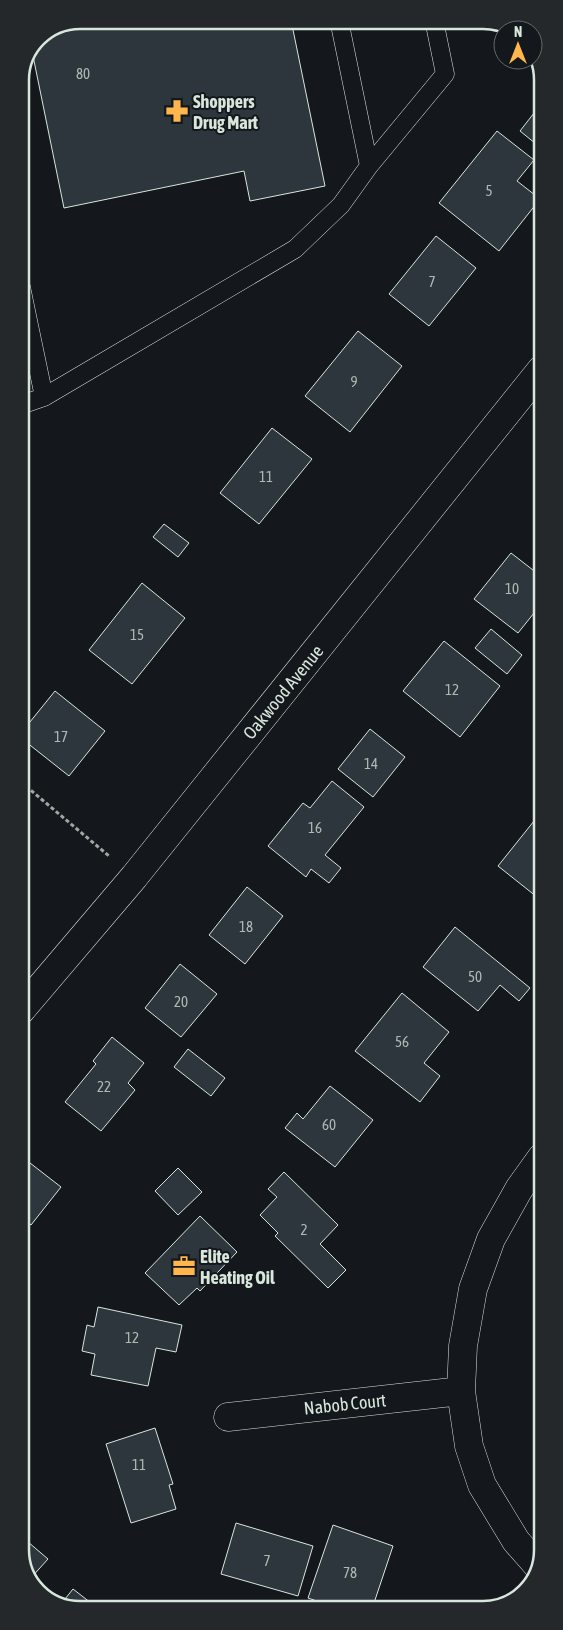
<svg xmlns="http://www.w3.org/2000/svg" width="563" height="1630" font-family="'Asap Condensed',sans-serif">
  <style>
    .building { fill: #2c363c; stroke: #d8e6dc }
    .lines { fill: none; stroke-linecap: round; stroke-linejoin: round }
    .lane-casing { stroke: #d8e6dc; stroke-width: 19 }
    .street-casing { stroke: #d8e6dc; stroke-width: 29 }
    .path { stroke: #9da8a2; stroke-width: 3; stroke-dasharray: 4 2.5; stroke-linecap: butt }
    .lane { stroke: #14181c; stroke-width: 18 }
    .street { stroke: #14181c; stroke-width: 28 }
    .labels { text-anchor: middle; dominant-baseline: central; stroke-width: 4; stroke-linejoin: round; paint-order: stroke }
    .number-label { font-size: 15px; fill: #adbab4 }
    .poi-label { font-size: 18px; font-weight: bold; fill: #d8e6dc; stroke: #14181c; text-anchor: start }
    .street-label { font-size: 18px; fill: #d8e6dc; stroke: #14181c }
    .rim { fill: none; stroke: #d8e6dc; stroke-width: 2.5 }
  </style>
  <rect width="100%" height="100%" fill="#14181c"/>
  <path class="building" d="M79 20H291L325 186 250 201 244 171 64 208 32 51 38 37Z
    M541 104V148L520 131Z
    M497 131 534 160 517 181 540 199 499 251 439 203Z
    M436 236 476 268 429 326 389 294Z
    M358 331 402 366 350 432 305 396Z
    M272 428 312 459 259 524 220 493Z
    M164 524 189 543 178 557 153 537Z
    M511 553 542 577V603L518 633 474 599Z
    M142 583 185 618 132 684 89 650Z
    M491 629 522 655 507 674 475 648Z
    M444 641 500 686 460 737 403 691Z
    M55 691 105 731 69 776 21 738V733Z
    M370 729 405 757 373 797 338 769Z
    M332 781 364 807 325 855 341 868 329 883 311 869 306 877 268 846 303 803 310 808Z
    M534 821 542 827V901L498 866Z
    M247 887 283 916 245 964 209 935Z
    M455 927 530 988 519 1001 500 985 478 1011 423 967Z
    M180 964 217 994 181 1037 145 1008Z
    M402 993 449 1032 424 1063 440 1076 420 1102 355 1051Z
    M112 1037 144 1063 128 1083 135 1090 101 1131 65 1102 96 1064 93 1061Z
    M188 1049 225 1078 211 1096 174 1067Z
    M330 1086 373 1120 335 1167 285 1128 297 1113 303 1119Z
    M21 1156 61 1187 31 1225 22 1218Z
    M178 1168 202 1192 178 1215 155 1191Z
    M284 1172 338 1225 320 1244 346 1270 328 1288 275 1236 278 1233 260 1215 277 1197 268 1189Z
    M200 1216 237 1252 200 1291 197 1288 179 1305 145 1273Z
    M98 1307 182 1325 176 1352 156 1348 148 1386 91 1375 95 1354 82 1351 87 1325 94 1327Z
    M155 1428 173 1484 169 1485 176 1509 131 1523 106 1444Z
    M236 1523 313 1546 298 1596 221 1574Z
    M333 1525 393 1546 372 1609H340L308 1598Z
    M28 1542 48 1559 30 1579 22 1566V1550Z
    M73 1589 100 1610H75L61 1604Z"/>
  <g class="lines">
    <defs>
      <path id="lane" d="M339 20 369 166
        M20 282 44 397
        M21 405 44 397 295 249 341 205 369 166 445 74 434 20"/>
      <path id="street" d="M21 1010 134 877 541 370
        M228 1417 461 1391
        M538 1566 516 1541 482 1485 469 1446 461 1391 463 1346 473 1289 491 1239 519 1189 542 1157"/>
    </defs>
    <use href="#lane" class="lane-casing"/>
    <use href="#street" class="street-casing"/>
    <path class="path" d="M21 782 109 856"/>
    <use href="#lane" class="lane"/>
    <use href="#street" class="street"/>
  </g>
  <defs>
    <symbol id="pharmacy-bare" viewBox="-9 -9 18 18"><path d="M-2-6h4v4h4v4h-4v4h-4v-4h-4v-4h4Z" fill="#ffb74d" stroke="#14181c" stroke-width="2.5" paint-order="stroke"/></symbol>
    <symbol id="office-bare" viewBox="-9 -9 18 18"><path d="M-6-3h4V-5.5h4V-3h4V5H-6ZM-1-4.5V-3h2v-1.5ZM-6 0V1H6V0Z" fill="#ffb74d" stroke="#14181c" stroke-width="2.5" paint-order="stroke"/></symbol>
  </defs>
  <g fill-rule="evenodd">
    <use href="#pharmacy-bare" x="161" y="95" width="32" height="32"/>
    <use href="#office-bare" x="168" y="1250" width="32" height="32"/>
  </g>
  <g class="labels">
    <g class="number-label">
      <text x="83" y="73">80</text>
      <text x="489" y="190">5</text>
      <text x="432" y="281">7</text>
      <text x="354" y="381">9</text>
      <text x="266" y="476">11</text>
      <text x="512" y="588">10</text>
      <text x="137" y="634">15</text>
      <text x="452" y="689">12</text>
      <text x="61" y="736">17</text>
      <text x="371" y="763">14</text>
      <text x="315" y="827">16</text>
      <text x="246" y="926">18</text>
      <text x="475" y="976">50</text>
      <text x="181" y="1001">20</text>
      <text x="402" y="1041">56</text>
      <text x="104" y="1086">22</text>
      <text x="329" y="1124">60</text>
      <text x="304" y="1229">2</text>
      <text x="132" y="1337">12</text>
      <text x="139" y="1464">11</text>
      <text x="267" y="1560">7</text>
      <text x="350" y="1572">78</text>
    </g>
    <g class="poi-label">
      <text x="193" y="101">Shoppers<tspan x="193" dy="21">Drug Mart</tspan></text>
      <text x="200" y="1256">Elite<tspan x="200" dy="21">Heating Oil</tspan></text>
    </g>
    <g class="street-label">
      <text transform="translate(283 692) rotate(-51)">Oakwood Avenue</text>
      <text transform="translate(345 1404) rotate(-6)">Nabob Court</text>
    </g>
  </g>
  <path d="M0 0H563V1630H0ZM80 29H483A51 51 0 0 1 534 80V1550A51 51 0 0 1 483 1601H80A51 51 0 0 1 29 1550V80A51 51 0 0 1 80 29Z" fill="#24282b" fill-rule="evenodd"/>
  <path class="rim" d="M80 29H483A51 51 0 0 1 534 80V1550A51 51 0 0 1 483 1601H80A51 51 0 0 1 29 1550V80A51 51 0 0 1 80 29Z"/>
  <g transform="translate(518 45)"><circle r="24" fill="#14181c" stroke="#626a69"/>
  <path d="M0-4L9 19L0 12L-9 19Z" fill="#ffb74d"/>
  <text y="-8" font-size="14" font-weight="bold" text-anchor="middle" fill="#d8e6dc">N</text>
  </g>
</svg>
